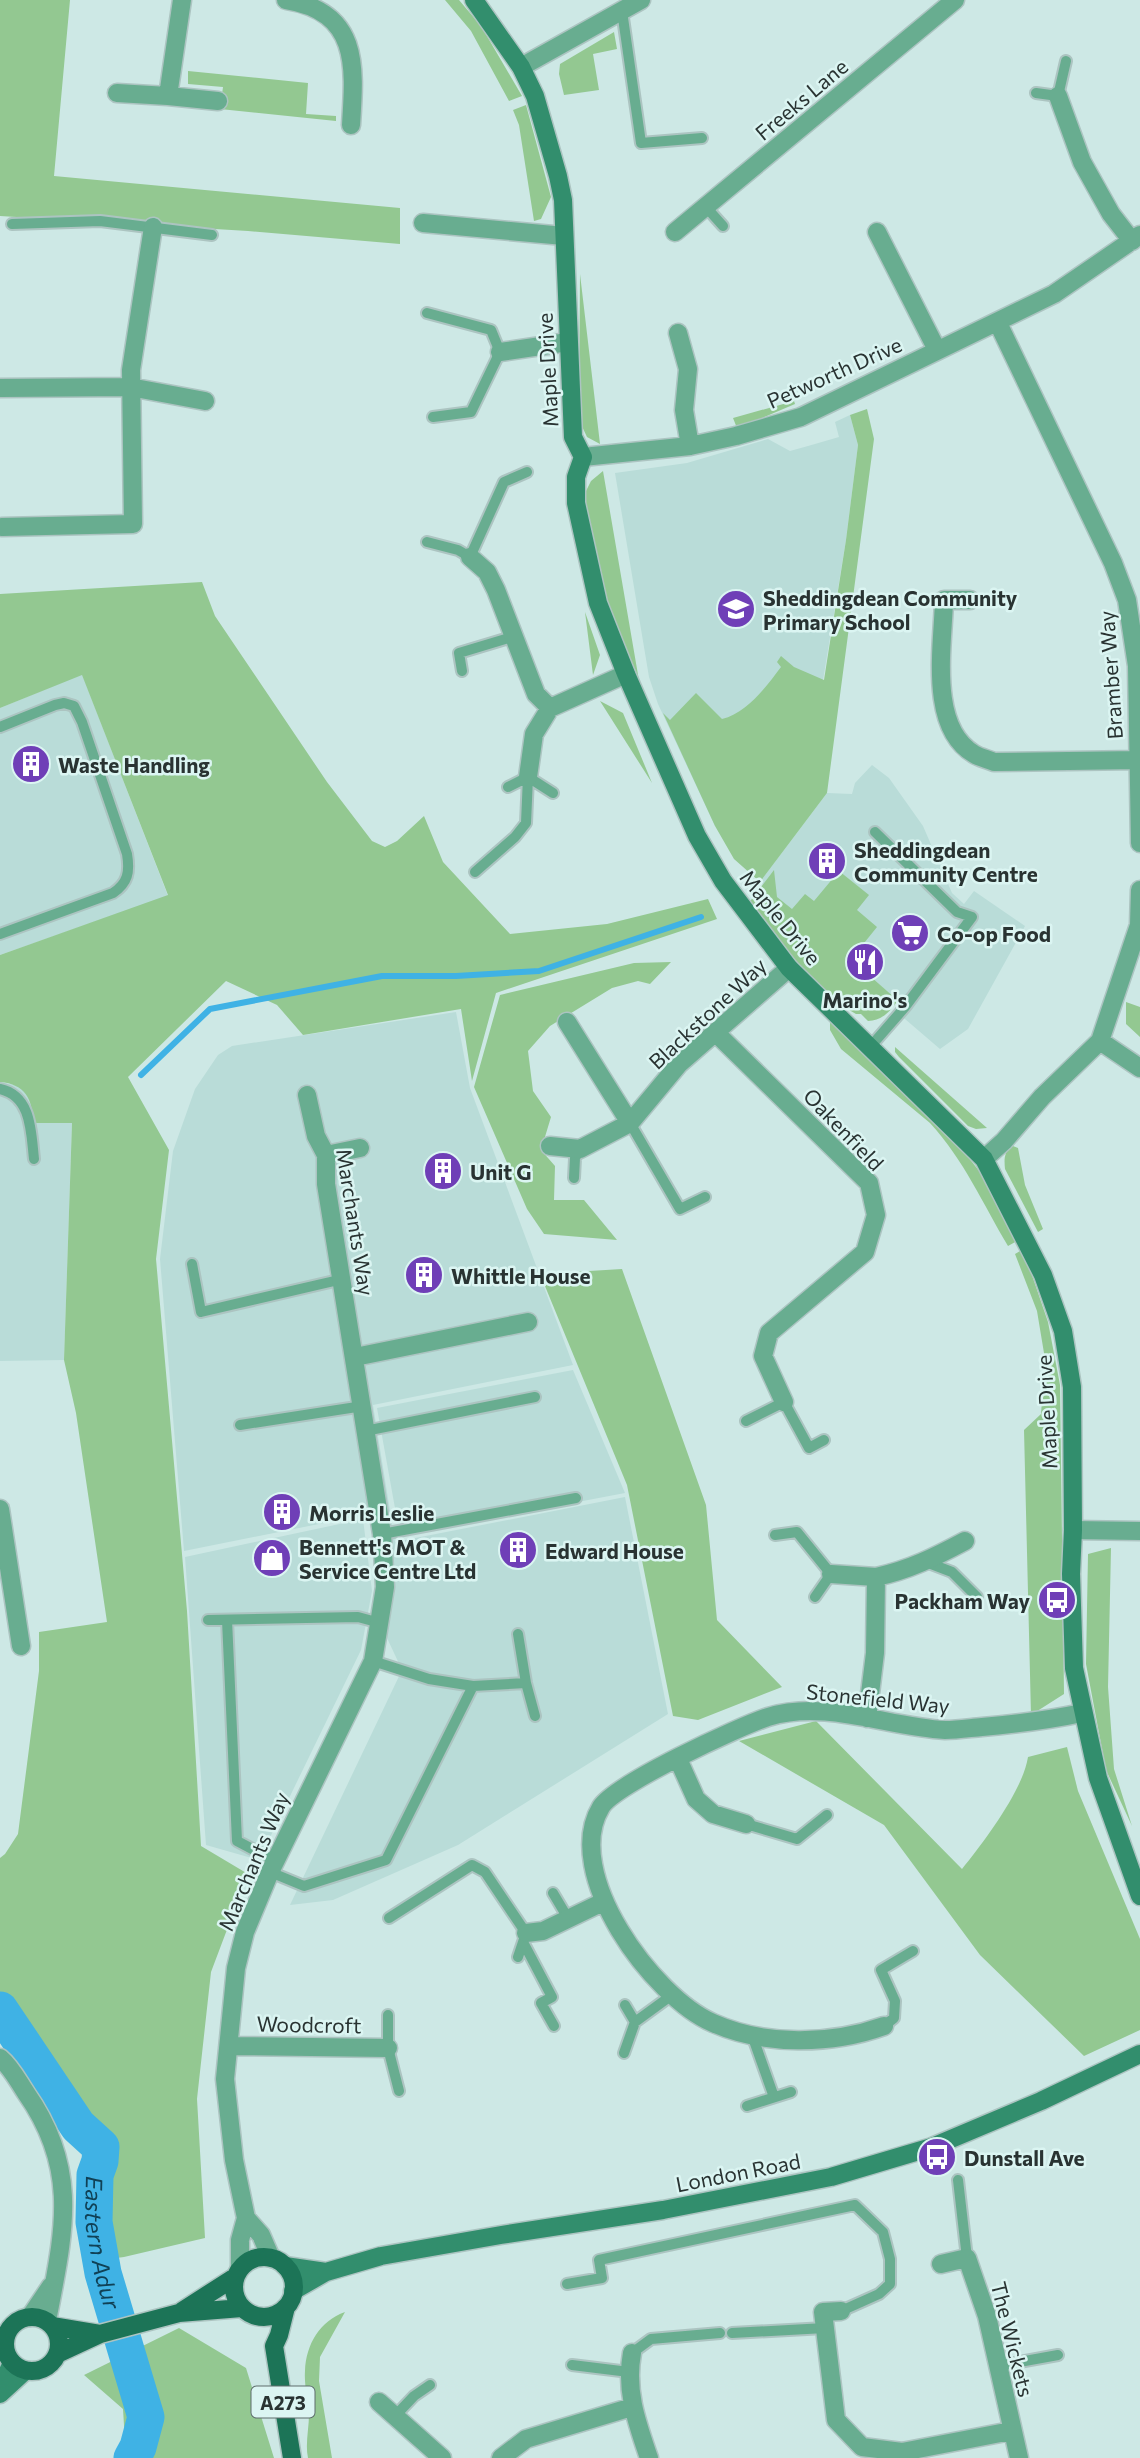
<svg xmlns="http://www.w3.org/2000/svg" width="1140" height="2458" font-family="Commissioner,sans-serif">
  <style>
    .built { fill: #b9dcd8 }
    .green { fill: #93c891 }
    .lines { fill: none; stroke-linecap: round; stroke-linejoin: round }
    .stream { stroke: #3fb2e5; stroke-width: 6 }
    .river { stroke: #3fb2e5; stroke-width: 37 }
    .lane-casing { stroke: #acc4c1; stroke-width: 14 }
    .street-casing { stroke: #acc4c1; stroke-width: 21 }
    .secondary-casing { stroke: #acc4c1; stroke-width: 21 }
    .primary-casing { stroke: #acc4c1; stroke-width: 21 }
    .lane { stroke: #68ad90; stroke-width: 10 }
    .street { stroke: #68ad90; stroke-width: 18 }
    .secondary { stroke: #328e6d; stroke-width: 18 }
    .primary { stroke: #1c7457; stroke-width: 18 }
    .labels { text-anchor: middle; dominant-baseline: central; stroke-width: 5; stroke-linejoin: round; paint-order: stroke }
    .shield { fill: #dbf5f2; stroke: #5e6d6c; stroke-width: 2 }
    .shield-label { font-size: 19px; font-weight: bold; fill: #293332 }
    .street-label { font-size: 21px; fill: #293332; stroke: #dbf5f2 }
    .poi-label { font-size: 21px; font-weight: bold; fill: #293332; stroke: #dbf5f2; text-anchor: start }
    .water-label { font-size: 23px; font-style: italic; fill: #104156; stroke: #dbf5f2 }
  </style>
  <rect width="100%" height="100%" fill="#cde8e5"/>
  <path class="built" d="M850 415 858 445 846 540 806 784 715 826 658 704 649 677 615 473 687 463 768 439 790 451 808 446 839 437 835 422Z
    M82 674 168 896 0 955V708Z
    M872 765 889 778 923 826 952 893 964 904 974 891 1025 926 968 1029 940 1049 898 1013 904 1007 889 993 870 976 867 979 847 963 760 882 827 793 852 794 855 783Z
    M456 1012 470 1088 573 1365 373 1405 395 1542 625 1497 668 1714 458 1845 333 1900 290 1905 402 1670 380 1623 379 1579 369 1514 184 1551 160 1259 173 1151 195 1089 218 1055 232 1046Z
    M0 1082 20 1086 27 1094 33 1107V1122H72L64 1360 0 1361Z
    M573 1370 625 1493 400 1536 377 1408Z
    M363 1519 372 1591 361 1650 259 1860 206 1845 185 1557Z"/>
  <path class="green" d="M0 0H70L54 176 400 208V244L248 231 0 216Z
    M445 0H459L481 26 522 96 509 101 471 31Z
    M614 32 617 49 593 54 599 90 564 95 559 74 560 64Z
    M188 71 308 83 306 114 336 116V121L220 109 223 87 188 84Z
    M526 105 551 197 541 219 534 221 519 125 513 110Z
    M580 274 600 444 587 437 579 420Z
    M794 401 795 404 741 427 737 428 733 418Z
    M867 409 874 439 827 793 760 882 734 859 715 826 663 713 670 720 696 693 722 719C747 713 766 687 781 667L777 662 781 656 794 667 824 680 846 540 858 445 850 415Z
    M603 471 642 698 602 586 584 495 591 481Z
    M202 582 215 616 327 782 372 841 385 847 397 841 424 816 443 862 510 934 607 924 708 899 717 919 496 993 472 1081 461 1009 303 1035 277 1005 226 981 128 1077 169 1150 156 1259 187 1611 201 1846 248 1874 211 1972 197 2099 205 2238 124 2257 101 2260 105 2149 63 2107 0 2014V1858L5 1854 18 1834 39 1671V1632L107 1622 76 1413 64 1360 72 1123H33C33 1099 25 1084 0 1082V955L168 895 82 675 0 708V594Z
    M585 612 600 655 593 675Z
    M600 701 623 713 652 783Z
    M774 870 777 897 792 909 805 894 814 901 839 871 869 895 857 910 877 927 848 963 867 979 870 976 895 998 896 1003C888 1014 881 1020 868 1021L861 1014H856L827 997 799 968 748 904Z
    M671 962 650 984 638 981 612 988 550 1026 528 1051 533 1091 551 1117 541 1150 555 1166 554 1200H584L617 1240 544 1234 527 1209 474 1087 500 995 634 963Z
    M1126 1002 1140 1007V1037L1126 1024Z
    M830 1018 948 1131 986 1180 1017 1241 1008 1246C983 1204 964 1160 930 1123L841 1049 830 1030Z
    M895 1047 987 1128 976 1129 968 1126 899 1057 895 1052Z
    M1013 1146 1018 1148 1025 1185 1043 1229 1038 1232 1005 1169C1004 1159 1004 1151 1013 1146Z
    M1023 1249 1048 1322 1060 1385 1064 1694 1031 1715 1024 1430 1041 1414 1045 1359 1037 1311 1015 1254Z
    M622 1269 706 1505 717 1620 782 1687 698 1720 673 1716 627 1485 540 1274Z
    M1111 1548 1108 1687 1114 1769 1132 1826 1106 1770 1086 1664 1088 1554Z
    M816 1721 962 1869C984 1842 1023 1790 1028 1757L1067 1747 1078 1791 1140 1939V2030L1084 2056 980 1955 884 1825 739 1741Z
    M345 2312 320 2357 319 2381 332 2458H308C305 2444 309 2429 309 2414 308 2400 304 2385 305 2371 306 2344 320 2321 345 2312Z
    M179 2328 246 2368 274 2458H126L123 2409 84 2375Z"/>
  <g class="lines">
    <path class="stream" d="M141 1075 210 1009 382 976H456L539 971 701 917"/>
    <path class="river" id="s1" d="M0 2010 78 2126 101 2147 100 2161 95 2175 94 2222 103 2273 146 2417 138 2447 132 2458"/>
    <defs>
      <path id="lane" d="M622 11 641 143 702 138
        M1036 93 1058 96 1066 61
        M706 207 723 226
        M12 224 100 221 212 235
        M427 313 491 330 500 352 471 412 433 417
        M427 542 458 550 470 557 504 482 527 472
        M462 671 459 653 512 637
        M0 727 55 705 64 703 74 706 82 722 127 854C130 872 128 883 113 893L0 934
        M508 787 528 777 553 793
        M475 872 515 837 526 823 528 777
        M871 1046 905 1007 972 917 957 912 875 832
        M0 1089C32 1096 31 1133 34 1159
        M630 1123 680 1209 705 1197
        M574 1178 575 1158 580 1149
        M192 1264 201 1312 343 1279
        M746 1421 784 1402 809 1448 824 1440
        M240 1425 363 1406
        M365 1431 535 1397
        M382 1534 576 1498
        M775 1535 797 1532 831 1574 815 1597
        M926 1562 952 1572 977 1597
        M208 1620 358 1617 380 1623
        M227 1620 237 1841 275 1861
        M518 1634 526 1683 535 1716
        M373 1661 429 1679 473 1686 526 1683
        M746 1824 797 1839 827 1815
        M270 1872 304 1886 386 1860 473 1686
        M553 1893 569 1920
        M389 1918 472 1865 485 1872 526 1933 518 1957
        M523 1942 552 1997 541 2003 554 2026
        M388 2015V2048L399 2091
        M635 2022 672 1995
        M884 2026 894 2018 895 2001 881 1970 913 1951
        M752 2035 774 2097
        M624 2053 635 2022 625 2005
        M747 2106 791 2092
        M958 2180 967 2258
        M567 2284 602 2278 599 2260 855 2205 883 2232 890 2259V2284L879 2294 841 2311
        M732 2333 825 2328
        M632 2353 651 2339 720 2333
        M572 2365 629 2372
        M998 2366 1058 2355
        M395 2416 414 2396 430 2385"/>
      <path id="street" d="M182 0 168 96 218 101
        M286 0C359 12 355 65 351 125
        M521 67 641 0
        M117 93 168 96
        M1058 96 1082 162 1111 214 1132 241
        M423 223 564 236
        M675 232 955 0
        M877 232 937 350
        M998 323 1113 563 1127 600 1137 666 1140 843
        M678 333 688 369 684 410 690 446
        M500 352 568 342
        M0 388 130 387 205 401
        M583 457 690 446 736 436 801 417 1054 294 1140 235
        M2 527 133 524 131 370 153 227
        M470 557 487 572 496 590 536 694 550 708 626 674
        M970 600H944C943 645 928 727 974 754 980 758 988 759 994 762L1138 760
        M528 777 534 734 550 708
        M567 1022 630 1123
        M716 1033 869 1183 876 1215 865 1252 769 1333 763 1356 784 1402
        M1100 1041 1140 1068
        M550 1146 580 1149 630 1123 679 1064 789 968
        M326 1155 360 1148
        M984 1159 1004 1141 1042 1097 1100 1041 1139 925 1140 890
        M355 1357 528 1322
        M0 1509 21 1646
        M1073 1530 1140 1531
        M831 1574 876 1577 875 1653 867 1718
        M876 1577C909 1570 935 1557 965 1541
        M678 1759 696 1799 713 1814 746 1824
        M526 1933 543 1931 603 1902
        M884 2026C831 2045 765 2046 713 2023 653 1997 561 1873 601 1807 615 1784 738 1727 768 1717 826 1699 887 1727 945 1730 958 1730 970 1728 982 1727 1016 1724 1049 1720 1082 1713
        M229 2046 388 2048
        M0 2058C11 2067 18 2081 26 2093 81 2171 63 2235 47 2321
        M246 2218 261 2235 271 2258
        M941 2264 967 2258 987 2316 1019 2458
        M240 2268V2240L246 2218 234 2160 225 2079 236 1968 245 1932 270 1872 373 1661 385 1587 382 1534 326 1184V1155L316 1136 307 1095
        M841 2311 823 2312 836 2420 862 2447 902 2452 1011 2431
        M30 2317 51 2286
        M632 2353C625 2391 637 2423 649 2458
        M379 2402 442 2458
        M501 2458 526 2439 632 2407"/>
      <path id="secondary" d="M474 0 521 67 535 96 558 176 563 200 573 437 583 457 576 477V503L598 603 626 674 697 836 723 881 789 968 984 1159 1043 1275 1063 1331 1072 1387 1073 1530 1071 1574 1074 1668 1098 1778 1140 1896
        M285 2266 326 2272
        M293 2291 326 2272 381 2256 501 2235 663 2210 831 2177 932 2147 1041 2101 1140 2054
        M0 2388 12 2363
        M0 2394 25 2371"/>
      <path id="primary" d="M234 2287a30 30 0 1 1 60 0a30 30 0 1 1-60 0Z
        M286 2307 279 2335 274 2346 292 2458
        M182 2311 235 2277
        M5 2344a27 27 0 1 1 54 0a27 27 0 1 1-54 0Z
        M52 2326 100 2334
        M57 2354 100 2334 179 2313 242 2308"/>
    </defs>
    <use href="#lane" class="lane-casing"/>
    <use href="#street" class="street-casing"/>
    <use href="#secondary" class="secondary-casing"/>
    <use href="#primary" class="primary-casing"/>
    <use href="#lane" class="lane"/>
    <use href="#street" class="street"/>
    <use href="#secondary" class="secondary"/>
    <use href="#primary" class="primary"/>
  </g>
  <defs>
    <symbol id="school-disc" viewBox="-11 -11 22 22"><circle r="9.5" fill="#6f3fb7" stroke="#dbf5f2"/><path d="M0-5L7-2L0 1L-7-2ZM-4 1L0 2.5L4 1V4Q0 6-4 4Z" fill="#fff"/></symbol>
    <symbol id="building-disc" viewBox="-11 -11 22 22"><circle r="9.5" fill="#6f3fb7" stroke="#dbf5f2"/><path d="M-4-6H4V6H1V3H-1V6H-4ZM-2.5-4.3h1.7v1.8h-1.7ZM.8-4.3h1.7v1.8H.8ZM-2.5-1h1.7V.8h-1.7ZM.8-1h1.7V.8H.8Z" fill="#fff"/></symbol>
    <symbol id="supermarket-disc" viewBox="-11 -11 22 22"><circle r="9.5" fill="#6f3fb7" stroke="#dbf5f2"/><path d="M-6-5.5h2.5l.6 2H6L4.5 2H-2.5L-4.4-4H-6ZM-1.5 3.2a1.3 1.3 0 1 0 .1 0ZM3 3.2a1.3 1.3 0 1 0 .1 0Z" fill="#fff"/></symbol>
    <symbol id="restaurant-disc" viewBox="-11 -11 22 22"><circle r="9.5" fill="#6f3fb7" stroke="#dbf5f2"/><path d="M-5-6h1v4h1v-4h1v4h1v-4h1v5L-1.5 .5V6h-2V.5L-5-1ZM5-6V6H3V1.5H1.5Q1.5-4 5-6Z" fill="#fff"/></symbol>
    <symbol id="shop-disc" viewBox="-11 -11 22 22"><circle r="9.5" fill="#6f3fb7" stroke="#dbf5f2"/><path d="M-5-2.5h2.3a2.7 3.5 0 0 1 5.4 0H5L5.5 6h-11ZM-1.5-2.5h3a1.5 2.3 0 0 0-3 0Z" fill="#fff"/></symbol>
    <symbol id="bus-disc" viewBox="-11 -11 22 22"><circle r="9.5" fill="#6f3fb7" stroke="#dbf5f2"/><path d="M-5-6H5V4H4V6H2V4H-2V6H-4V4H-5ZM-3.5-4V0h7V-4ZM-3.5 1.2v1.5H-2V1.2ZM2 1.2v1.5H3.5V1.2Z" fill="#fff"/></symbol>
  </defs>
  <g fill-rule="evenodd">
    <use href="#school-disc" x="714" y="587" width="44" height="44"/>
    <use href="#building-disc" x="9" y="742" width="44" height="44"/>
    <use href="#building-disc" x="805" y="839" width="44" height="44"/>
    <use href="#supermarket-disc" x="888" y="911" width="44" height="44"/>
    <use href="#restaurant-disc" x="843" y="940" width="44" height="44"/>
    <use href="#building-disc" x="421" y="1149" width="44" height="44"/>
    <use href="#building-disc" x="402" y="1253" width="44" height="44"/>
    <use href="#building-disc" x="260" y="1490" width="44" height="44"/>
    <use href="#building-disc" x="496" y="1528" width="44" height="44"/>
    <use href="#shop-disc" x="250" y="1536" width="44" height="44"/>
    <use href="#bus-disc" x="1035" y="1578" width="44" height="44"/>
    <use href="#bus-disc" x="915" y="2135" width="44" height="44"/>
  </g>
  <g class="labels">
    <rect class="shield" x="251.5" y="2386.5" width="63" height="31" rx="5"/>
    <g class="shield-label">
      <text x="283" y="2402">A273</text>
    </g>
    <g class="street-label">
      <text transform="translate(801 99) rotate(-40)">Freeks Lane</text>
      <text transform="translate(547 370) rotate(-93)">Maple Drive</text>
      <text transform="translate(834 372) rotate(-24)">Petworth Drive</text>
      <text transform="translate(1110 675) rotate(-94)">Bramber Way</text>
      <text transform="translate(781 917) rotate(51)">Maple Drive</text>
      <text transform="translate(707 1013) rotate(-43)">Blackstone Way</text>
      <text transform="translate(844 1129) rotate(46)">Oakenfield</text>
      <text transform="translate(356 1222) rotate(81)">Marchants Way</text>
      <text transform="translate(1046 1412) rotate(-93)">Maple Drive</text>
      <text transform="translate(878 1698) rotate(6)">Stonefield Way</text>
      <text transform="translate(253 1861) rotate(-67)">Marchants Way</text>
      <text transform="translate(309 2024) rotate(1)">Woodcroft</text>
      <text transform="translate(738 2172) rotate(-11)">London Road</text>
      <text transform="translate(1013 2339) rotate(76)">The Wickets</text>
    </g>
    <g class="poi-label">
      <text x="763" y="597">Sheddingdean Community<tspan x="763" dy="24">Primary School</tspan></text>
      <text x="58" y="764">Waste Handling</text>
      <text x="854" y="849">Sheddingdean<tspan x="854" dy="24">Community Centre</tspan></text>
      <text x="937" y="933">Co-op Food</text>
      <text x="865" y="999" text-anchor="middle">Marino's</text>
      <text x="470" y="1171">Unit G</text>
      <text x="451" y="1275">Whittle House</text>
      <text x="309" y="1512">Morris Leslie</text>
      <text x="299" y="1546">Bennett's MOT &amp;<tspan x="299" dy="24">Service Centre Ltd</tspan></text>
      <text x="545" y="1550">Edward House</text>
      <text x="1030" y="1600" text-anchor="end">Packham Way</text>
      <text x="964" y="2157">Dunstall Ave</text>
    </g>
    <g class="water-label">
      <text stroke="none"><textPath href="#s1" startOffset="268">Eastern Adur</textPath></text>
    </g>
  </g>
</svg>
